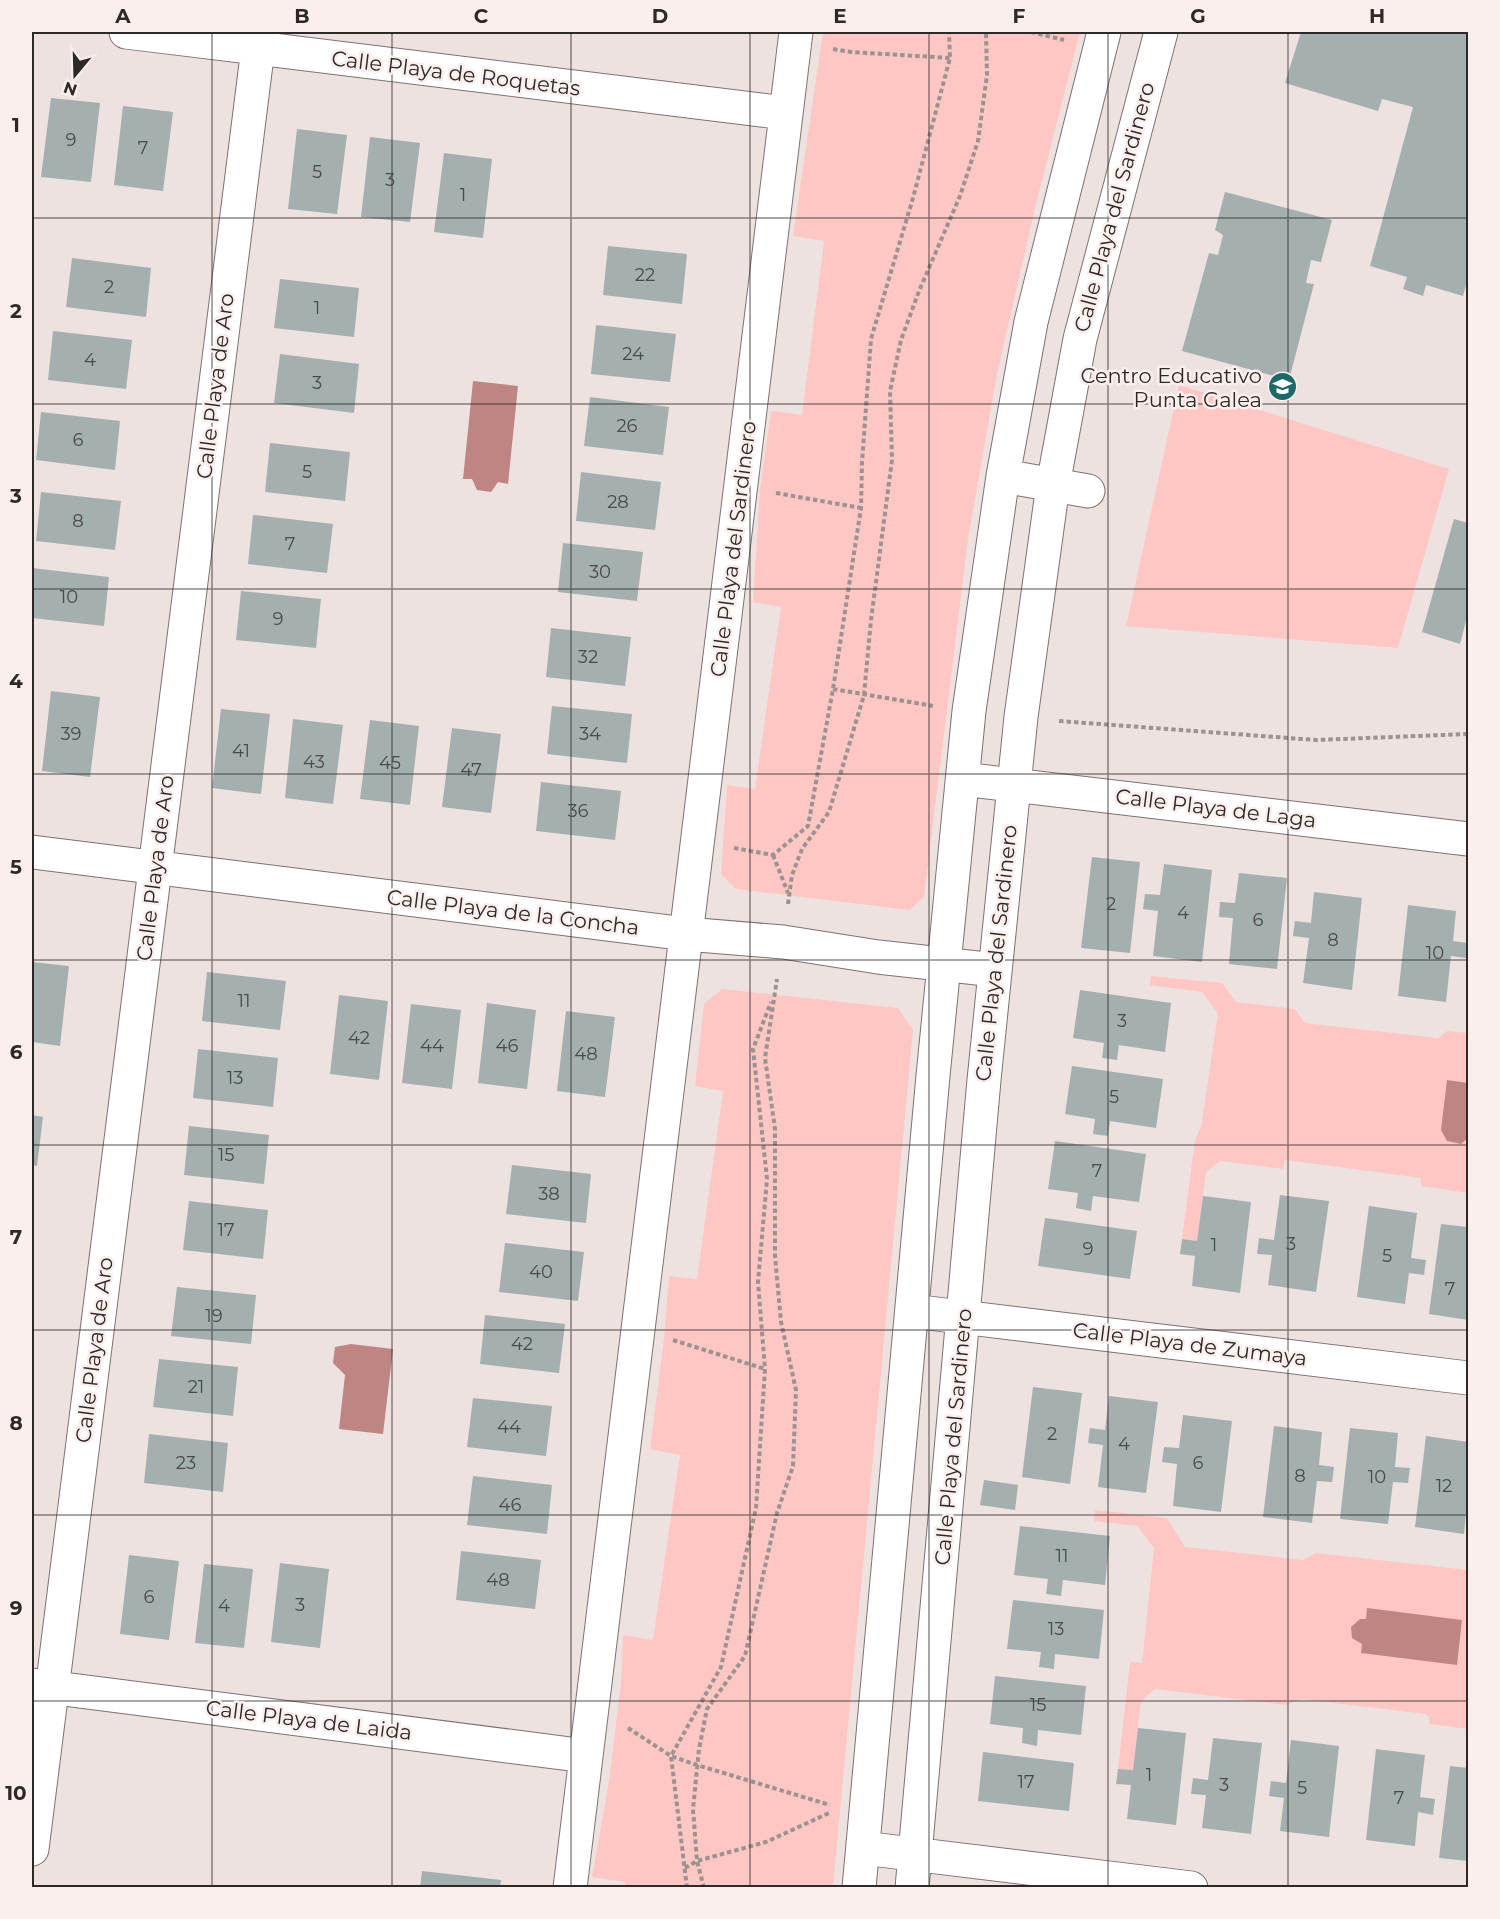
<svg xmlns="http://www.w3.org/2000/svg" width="1500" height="1919" font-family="Montserrat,sans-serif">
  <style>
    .green { fill: #fec7c3 }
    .water { fill: #be8582 }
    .building { fill: #a4afaf }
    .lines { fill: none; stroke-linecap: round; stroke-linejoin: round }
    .minor-casing { stroke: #7c7271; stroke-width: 35 }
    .path { stroke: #9b9291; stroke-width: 4; stroke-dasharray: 4.5 3; stroke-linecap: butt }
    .minor { stroke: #fff; stroke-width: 33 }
    .grid { fill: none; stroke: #2d2928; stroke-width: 1.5; stroke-opacity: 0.55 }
    .labels { text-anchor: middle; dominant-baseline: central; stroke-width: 5; stroke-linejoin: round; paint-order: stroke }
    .number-label { font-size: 18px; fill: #4b4a4a }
    .street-label { font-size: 21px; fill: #2d2928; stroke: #fbefee }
    .poi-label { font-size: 21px; fill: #2d2928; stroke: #fbefee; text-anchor: end }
    .neatline { fill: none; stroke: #2d2928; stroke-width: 2 }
    .grid-label { font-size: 20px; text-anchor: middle; font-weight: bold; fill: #2d2928 }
  </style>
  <rect width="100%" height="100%" fill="#eee2e1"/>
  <path class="green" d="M823 32H1080L1035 208 997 374 968 539 924 897 910 910 736 889 721 874 727 785 755 789 781 607 753 602 760 490 771 411 802 415 824 241 793 236Z
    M1179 385 1449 469 1398 648 1126 626Z
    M1151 976 1222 983 1236 1002 1295 1009 1305 1023 1438 1038 1447 1031 1468 1033V1193L1421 1186V1178L1285 1160 1283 1169 1220 1161 1206 1172 1197 1241 1182 1239 1195 1139 1201 1127 1218 1014 1202 992 1150 985Z
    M722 989 898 1008 913 1030 833 1887 624 1888 625 1882 592 1877 609 1782 621 1683 623 1635 653 1640 680 1455 650 1449 664 1338 669 1276 697 1279 723 1091 695 1086 704 1004Z
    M1095 1510 1167 1518 1185 1547 1303 1560 1316 1553 1468 1570V1729L1429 1724V1717L1425 1714 1301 1699 1287 1705 1155 1689 1141 1701 1133 1770 1118 1769 1130 1662 1142 1663 1154 1548 1137 1526 1094 1521Z"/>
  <path class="water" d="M473 381 518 386 508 484 498 482 491 492 477 490 472 479H463Z
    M1447 1080 1468 1083V1138L1461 1144 1447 1141 1441 1130Z
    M351 1344 393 1349 383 1434 339 1429 345 1375 333 1363 335 1347Z
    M1367 1608 1462 1620 1457 1665 1361 1653 1362 1644 1352 1638 1351 1627 1360 1619H1366Z"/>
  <path class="building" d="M1301 32H1468V278L1463 296 1426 285 1423 296 1403 289 1407 277 1370 266 1413 107 1382 99 1378 111 1285 83Z
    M51 98 100 103 91 182 41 177Z
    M123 106 173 112 163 191 114 185Z
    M297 129 347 135 337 214 288 209Z
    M370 137 420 143 410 222 361 217Z
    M444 153 492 159 483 238 434 232Z
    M1225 192 1332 220 1321 262 1311 260 1306 283 1314 284 1289 380 1182 351 1209 253 1218 255 1223 235 1215 230Z
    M608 246 687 254 682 304 603 295Z
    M72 258 151 268 146 317 66 307Z
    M280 279 359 288 354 337 274 328Z
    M596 325 676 334 670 382 591 374Z
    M53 331 132 340 126 389 48 380Z
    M280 354 359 364 354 413 274 403Z
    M590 397 669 407 663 455 584 446Z
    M41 412 120 421 115 470 36 460Z
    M270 443 350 452 345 501 265 492Z
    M581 472 661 482 655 530 576 521Z
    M41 492 121 501 115 550 36 541Z
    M253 515 333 524 327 573 248 564Z
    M1454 519 1468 523V613L1460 644 1422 632Z
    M563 543 643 552 637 601 558 592Z
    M32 568 109 577 104 626 32 618Z
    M241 591 321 599 316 648 236 640Z
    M551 628 631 637 625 686 546 677Z
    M51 691 100 697 90 777 42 771Z
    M552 706 632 714 627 763 547 754Z
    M221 709 270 714 261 794 212 788Z
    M293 719 343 725 333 804 285 798Z
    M370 720 419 726 410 805 360 799Z
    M452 728 501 734 491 813 442 807Z
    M541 782 621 791 615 840 536 831Z
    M1092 857 1140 862 1130 953 1081 948Z
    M1164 864 1212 870 1202 962 1153 956 1158 911 1143 909 1145 894 1160 895Z
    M1239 873 1287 878 1277 969 1229 964 1233 918 1219 917 1220 902 1235 903Z
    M1314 892 1362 898 1352 990 1303 983 1309 938 1293 936 1295 921 1311 923Z
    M1408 905 1456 911 1453 941 1468 943 1466 958 1451 956 1446 1002 1398 996Z
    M32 962 69 966 60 1046 32 1042Z
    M207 972 286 981 280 1030 202 1021Z
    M1080 990 1171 1003 1165 1052 1119 1045 1117 1060 1102 1058 1104 1043 1073 1038Z
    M339 995 388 1001 379 1080 330 1074Z
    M487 1003 536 1010 527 1089 478 1083Z
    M411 1004 461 1010 452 1089 402 1083Z
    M566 1011 615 1017 605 1097 557 1091Z
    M198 1049 278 1058 273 1107 193 1098Z
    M1072 1066 1163 1079 1156 1128 1110 1121 1108 1136 1093 1134 1095 1119 1065 1114Z
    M32 1115 43 1117 37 1166 32 1165Z
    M189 1126 269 1135 264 1184 184 1175Z
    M1055 1141 1146 1154 1139 1202 1093 1196 1091 1211 1076 1208 1078 1193 1048 1189Z
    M512 1165 591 1174 586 1223 506 1214Z
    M1280 1195 1329 1201 1316 1292 1268 1285 1272 1255 1257 1254 1259 1238 1274 1240Z
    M1203 1196 1251 1202 1240 1293 1192 1286 1195 1256 1180 1254 1182 1239 1197 1241Z
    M189 1201 268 1210 263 1259 183 1250Z
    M1369 1206 1417 1213 1411 1258 1426 1260 1424 1275 1409 1273 1405 1304 1357 1297Z
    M1045 1218 1137 1231 1130 1279 1038 1266Z
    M1441 1224 1468 1227V1320L1429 1314Z
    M505 1243 584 1252 578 1301 499 1292Z
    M177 1287 256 1295 251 1344 171 1336Z
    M485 1315 565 1324 559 1373 480 1364Z
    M159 1359 238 1367 233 1416 153 1407Z
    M1033 1387 1082 1393 1070 1484 1022 1477Z
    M1109 1396 1158 1402 1146 1493 1098 1487 1103 1445 1088 1443 1090 1428 1105 1430Z
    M473 1398 552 1406 546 1456 467 1447Z
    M1183 1415 1232 1421 1221 1512 1173 1506 1177 1464 1162 1462 1164 1447 1179 1448Z
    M1274 1426 1322 1432 1319 1465 1334 1467 1332 1482 1317 1481 1312 1523 1263 1517Z
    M1350 1428 1398 1433 1395 1467 1410 1468 1408 1483 1393 1482 1388 1524 1340 1519Z
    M149 1434 228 1443 223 1492 144 1483Z
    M1426 1436 1468 1442V1491L1464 1534 1415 1527Z
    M473 1476 552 1485 547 1534 467 1525Z
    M984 1480 1018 1485 1015 1510 980 1505Z
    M1020 1526 1110 1536 1105 1585 1063 1580 1061 1596 1046 1594 1048 1579 1014 1575Z
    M461 1551 541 1560 535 1609 456 1600Z
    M129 1555 179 1561 169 1640 120 1634Z
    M280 1563 329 1569 320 1648 271 1642Z
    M204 1564 253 1569 244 1648 195 1643Z
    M1013 1600 1104 1610 1099 1659 1055 1654 1054 1669 1039 1667 1041 1652 1007 1649Z
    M995 1676 1086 1686 1081 1735 1038 1730 1037 1746 1022 1743 1023 1728 990 1724Z
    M1138 1728 1186 1733 1176 1825 1127 1819 1131 1785 1116 1784 1118 1769 1133 1770Z
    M1213 1738 1262 1743 1251 1834 1202 1828 1206 1795 1191 1794 1193 1778 1208 1780Z
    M1291 1740 1339 1746 1329 1837 1280 1831 1284 1798 1269 1796 1271 1781 1286 1783Z
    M1376 1749 1425 1755 1420 1797 1435 1799 1433 1815 1418 1812 1415 1846 1366 1840Z
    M983 1752 1074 1763 1069 1811 978 1801Z
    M1450 1766 1468 1768V1861L1439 1858Z
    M422 1871 501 1880 500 1888H420Z"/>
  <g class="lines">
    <defs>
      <path id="minor" d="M126 32 786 113
        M1003 476 1088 491
        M963 779 1468 839
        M32 852 686 934 783 942 878 957 995 970
        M912 1311 1468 1378
        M32 1685 586 1756
        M863 1848 1191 1888
        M32 1849 260 32
        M570 1888 796 32
        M859 1888 933 1076 969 711 1003 476 1031 322 1104 32
        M912 1888 984 1080 1021 717 1053 485 1080 339 1161 32"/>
    </defs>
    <use href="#minor" class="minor-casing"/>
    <path class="path" d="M1031 32 1064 40
      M833 49 851 52 950 58
      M776 493 861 508
      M833 689 933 706
      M1059 721 1316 740 1468 734
      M734 848 773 855 808 826 833 689 861 508 862 462 871 339 913 198 950 58 949 32
      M773 855 788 893
      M788 904 792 875 802 849 829 812 864 695 871 620 892 460 890 391 901 340 919 291 960 196 978 141 987 75 986 32
      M673 1340 765 1369
      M628 1728 671 1756 697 1765 830 1805
      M685 1868 697 1861 766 1842 829 1813
      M687 1888 671 1756 721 1667 756 1508 765 1369 758 1282 767 1179 753 1049 771 1002
      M704 1888 697 1861 693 1809 699 1749 707 1709 745 1656 777 1513 793 1466 796 1390 781 1322 775 1256V1129L765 1058 777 979"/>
    <use href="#minor" class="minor"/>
  </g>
  <path class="grid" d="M212 32V1888M392 32V1888M571 32V1888M750 32V1888M929 32V1888M1108 32V1888M1288 32V1888M32 218H1468M32 404H1468M32 589H1468M32 774H1468M32 960H1468M32 1145H1468M32 1330H1468M32 1515H1468M32 1701H1468"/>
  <defs>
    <symbol id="school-disc" viewBox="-11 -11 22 22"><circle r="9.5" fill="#1c6968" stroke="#fbefee"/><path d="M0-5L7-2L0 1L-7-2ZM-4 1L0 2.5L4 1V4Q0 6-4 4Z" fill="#fff"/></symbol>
  </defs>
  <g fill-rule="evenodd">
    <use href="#school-disc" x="1266" y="370" width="33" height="33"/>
  </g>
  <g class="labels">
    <g class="number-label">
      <text x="71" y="140">9</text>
      <text x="143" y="148">7</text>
      <text x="317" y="172">5</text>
      <text x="390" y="180">3</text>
      <text x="463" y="195">1</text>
      <text x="645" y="275">22</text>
      <text x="109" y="287">2</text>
      <text x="317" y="308">1</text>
      <text x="633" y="354">24</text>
      <text x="90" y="360">4</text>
      <text x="317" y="383">3</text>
      <text x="627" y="426">26</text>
      <text x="78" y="440">6</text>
      <text x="307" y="472">5</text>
      <text x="618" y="502">28</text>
      <text x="78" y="521">8</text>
      <text x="290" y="544">7</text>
      <text x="600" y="572">30</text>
      <text x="69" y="597">10</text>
      <text x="278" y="619">9</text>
      <text x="588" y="657">32</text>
      <text x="71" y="734">39</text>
      <text x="590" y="734">34</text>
      <text x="241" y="751">41</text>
      <text x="314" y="762">43</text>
      <text x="390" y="763">45</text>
      <text x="471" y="770">47</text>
      <text x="578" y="811">36</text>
      <text x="1111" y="904">2</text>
      <text x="1183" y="913">4</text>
      <text x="1258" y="920">6</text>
      <text x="1333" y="940">8</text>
      <text x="1435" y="953">10</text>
      <text x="244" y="1001">11</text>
      <text x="1122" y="1021">3</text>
      <text x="359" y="1038">42</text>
      <text x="432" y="1046">44</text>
      <text x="507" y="1046">46</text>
      <text x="586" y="1054">48</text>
      <text x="235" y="1078">13</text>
      <text x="1114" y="1097">5</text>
      <text x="226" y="1155">15</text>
      <text x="1097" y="1171">7</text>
      <text x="549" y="1194">38</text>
      <text x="226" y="1230">17</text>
      <text x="1291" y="1244">3</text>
      <text x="1214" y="1245">1</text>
      <text x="1088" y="1249">9</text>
      <text x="1387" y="1256">5</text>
      <text x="541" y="1272">40</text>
      <text x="1450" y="1289">7</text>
      <text x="214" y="1316">19</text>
      <text x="522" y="1344">42</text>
      <text x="196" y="1387">21</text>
      <text x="509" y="1427">44</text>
      <text x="1052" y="1434">2</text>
      <text x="1124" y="1444">4</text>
      <text x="186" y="1463">23</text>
      <text x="1198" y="1463">6</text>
      <text x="1300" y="1476">8</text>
      <text x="1377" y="1477">10</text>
      <text x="1444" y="1486">12</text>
      <text x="510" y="1505">46</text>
      <text x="1062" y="1556">11</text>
      <text x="498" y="1580">48</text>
      <text x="149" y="1597">6</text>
      <text x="300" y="1605">3</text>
      <text x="224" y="1606">4</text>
      <text x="1056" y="1629">13</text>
      <text x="1038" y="1705">15</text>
      <text x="1149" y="1775">1</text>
      <text x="1026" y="1782">17</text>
      <text x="1224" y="1785">3</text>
      <text x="1302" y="1788">5</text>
      <text x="1399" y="1798">7</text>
    </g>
    <g class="street-label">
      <text transform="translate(456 73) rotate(7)">Calle Playa de Roquetas</text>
      <text transform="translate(1114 207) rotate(-75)">Calle Playa del Sardinero</text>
      <text transform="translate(215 386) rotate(-83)">Calle Playa de Aro</text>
      <text transform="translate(733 549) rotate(-83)">Calle Playa del Sardinero</text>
      <text transform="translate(1216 808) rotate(7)">Calle Playa de Laga</text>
      <text transform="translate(155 868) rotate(-83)">Calle Playa de Aro</text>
      <text transform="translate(513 912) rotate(7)">Calle Playa de la Concha</text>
      <text transform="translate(996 953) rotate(-84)">Calle Playa del Sardinero</text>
      <text transform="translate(1190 1344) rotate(7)">Calle Playa de Zumaya</text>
      <text transform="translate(94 1350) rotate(-83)">Calle Playa de Aro</text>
      <text transform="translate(953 1437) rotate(-85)">Calle Playa del Sardinero</text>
      <text transform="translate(309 1720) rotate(7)">Calle Playa de Laida</text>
    </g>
    <g class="poi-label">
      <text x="1262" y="375">Centro Educativo<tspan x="1262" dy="24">Punta Galea</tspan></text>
    </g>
  </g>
  <rect width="1500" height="1919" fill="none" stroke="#fbefee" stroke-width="66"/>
  <g transform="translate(75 75) rotate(199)" stroke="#fbefee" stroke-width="4.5" paint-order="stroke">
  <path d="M0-4.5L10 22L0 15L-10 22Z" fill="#2d2928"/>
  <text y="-9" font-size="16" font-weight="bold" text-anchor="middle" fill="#2d2928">N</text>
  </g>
  <rect x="33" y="33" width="1434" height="1853" class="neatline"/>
  <g class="grid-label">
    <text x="123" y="23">A</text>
    <text x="302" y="23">B</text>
    <text x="481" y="23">C</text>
    <text x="660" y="23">D</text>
    <text x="840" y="23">E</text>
    <text x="1019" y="23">F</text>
    <text x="1198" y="23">G</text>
    <text x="1377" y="23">H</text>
    <text x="16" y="132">1</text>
    <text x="16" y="318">2</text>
    <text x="16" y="503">3</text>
    <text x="16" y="688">4</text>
    <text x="16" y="874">5</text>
    <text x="16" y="1059">6</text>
    <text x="16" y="1244">7</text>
    <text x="16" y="1430">8</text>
    <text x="16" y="1615">9</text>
    <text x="16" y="1800">10</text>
  </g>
</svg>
